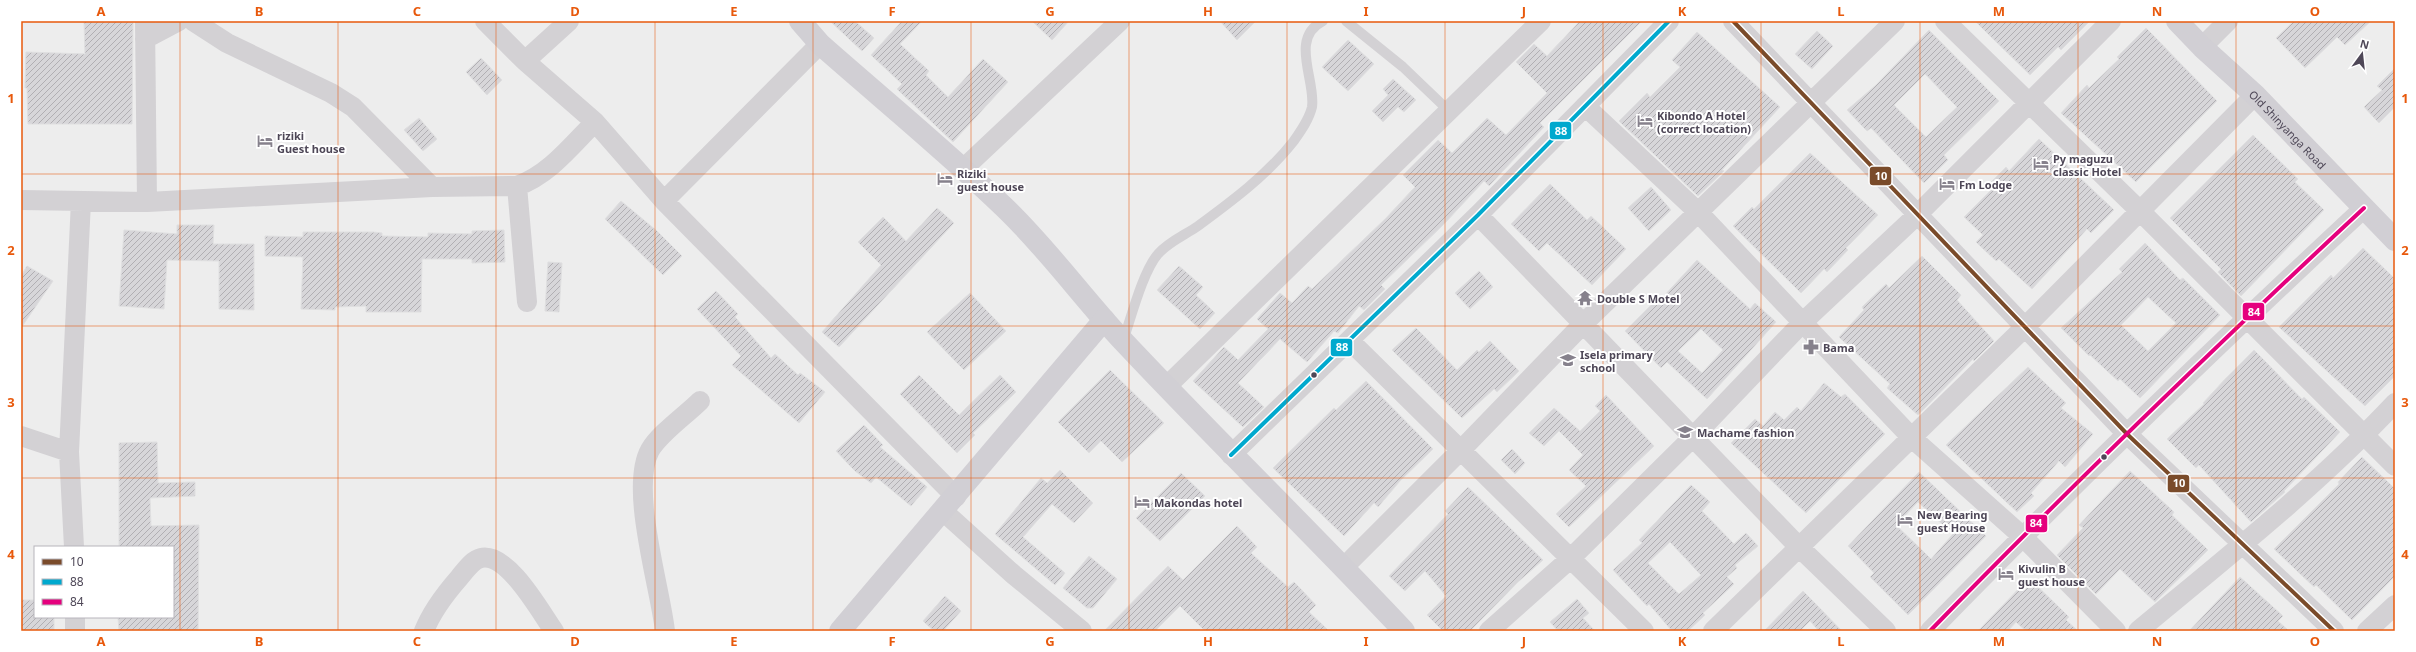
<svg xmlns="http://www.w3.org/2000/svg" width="2416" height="652" font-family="'Noto Sans',sans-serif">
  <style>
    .building { fill: url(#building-hatch); stroke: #dfdfe0; fill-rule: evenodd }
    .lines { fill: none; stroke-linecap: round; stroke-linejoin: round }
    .lane { stroke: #d3d1d4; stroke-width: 10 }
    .street { stroke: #d3d1d4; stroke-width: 20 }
    .secondary { stroke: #d1cfd4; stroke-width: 22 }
    .bus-1-casing { stroke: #fff; stroke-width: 7 }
    .bus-2-casing { stroke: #fff; stroke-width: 7 }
    .bus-3-casing { stroke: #fff; stroke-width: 7 }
    .bus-1 { stroke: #7a4b2a; stroke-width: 4 }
    .bus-2 { stroke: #00a9ce; stroke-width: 4 }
    .bus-3 { stroke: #e5007d; stroke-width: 4 }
    .grid { fill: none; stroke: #e8590c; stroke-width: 1; stroke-opacity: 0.55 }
    .bus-dot { fill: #4e4757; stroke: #fff; stroke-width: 1.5 }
    .labels { text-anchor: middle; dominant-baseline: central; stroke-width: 4; stroke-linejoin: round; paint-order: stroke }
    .poi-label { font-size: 11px; font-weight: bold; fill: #4e4757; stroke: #fff; text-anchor: start }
    .street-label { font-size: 11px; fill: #4e4757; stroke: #fff }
    .line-badge { stroke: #fff; stroke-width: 1.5 }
    .badge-label { font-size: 11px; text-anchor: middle; font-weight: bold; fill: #fff }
    .neatline { fill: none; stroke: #e8590c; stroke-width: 1.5 }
    .grid-label { font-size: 13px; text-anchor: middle; font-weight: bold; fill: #e8590c }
  </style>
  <defs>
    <pattern id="building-hatch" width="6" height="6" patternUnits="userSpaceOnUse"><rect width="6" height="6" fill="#d7d6d9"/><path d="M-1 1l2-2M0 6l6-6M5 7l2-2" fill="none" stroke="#b1afb3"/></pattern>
  </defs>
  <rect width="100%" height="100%" fill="#ededed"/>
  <path class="building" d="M84 21H133L132 124H28L27 88H25L26 52 85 54Z
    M830 21H855L874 38 862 51Z
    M902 21H922L900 44 929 71 926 75 948 97 983 59 1008 82 953 142 897 89 902 84 871 55Z
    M1032 21H1069L1052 40Z
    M1220 21H1256L1237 40Z
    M1580 21H1642L1540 123 1544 127 1489 186 1484 181 1444 224 1381 285 1385 289 1364 310 1359 306 1338 333 1334 331 1307 362 1280 339 1238 383 1264 407 1243 427 1193 381 1224 347 1238 360 1268 329 1257 319 1280 293 1292 303 1308 286 1312 289 1386 218 1415 187 1403 175 1438 140 1452 153 1487 118 1506 135 1547 93 1516 62 1534 44 1547 56Z
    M1975 21H2090L2061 50 2058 47 2030 75Z
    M2294 21H2371L2345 45 2337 37 2305 68 2276 38Z
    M2146 28 2217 101 2136 182 2061 113 2087 85 2089 88 2119 59 2117 57Z
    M1929 30 1999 101 1944 155 1948 160 1924 183 1871 128 1867 131 1847 110 1876 85ZM1925 74 1957 107 1926 137 1894 105Z
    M1817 31 1833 46 1812 69 1795 54Z
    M1697 32 1780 107 1722 170 1724 171 1698 196 1619 121 1647 93 1650 97 1680 67 1672 60Z
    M1348 40 1374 64 1348 91 1322 67Z
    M481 58 502 80 487 95 466 72Z
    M2395 68V107L2379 123 2364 107 2382 90 2377 86Z
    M1393 79 1416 100 1404 112 1398 107 1383 122 1372 111 1388 95 1383 89Z
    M419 118 437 139 423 151 404 130Z
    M2253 135 2298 179 2295 182 2324 210 2241 296 2218 272 2221 269 2170 218Z
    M2039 139 2114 210 2091 233 2087 229 2032 289 1999 259 1996 261 1976 242 1983 235 1964 217 1990 191 1986 187 2006 167 2009 171Z
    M1810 153 1878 215 1846 248 1848 250 1827 272 1824 269 1801 293 1733 226 1752 207 1754 209Z
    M1550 184 1587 220 1591 216 1626 249 1592 285 1547 243 1539 251 1511 224Z
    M1651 187 1671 210 1649 231 1628 208Z
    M621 201 657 231 682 256 663 275 605 219Z
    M937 208 954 223 839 347 822 332 881 265 858 242 883 217 906 241Z
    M177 225H214L213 244H254V310L219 309V261L167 260 164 309 119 306 124 230 177 234Z
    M504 230 505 262 472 263V259H422L421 312H366V306L335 307V310L301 309 303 257 265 256V236L303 237V232H373L382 233V236L428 237V233L472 234V231Z
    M2145 243 2180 280 2183 278 2220 315 2140 398 2120 379 2118 381 2090 355 2089 356 2061 328 2122 272 2119 269ZM2148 297 2176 323 2148 351 2121 325Z
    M2363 248 2395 279V376L2365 406 2279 327 2331 275 2333 278Z
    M1922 256 1961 295 1957 300 1994 341 1974 361 1973 359 1918 415 1887 388 1890 384 1839 337 1864 310 1862 307 1886 284 1889 288Z
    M1697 260 1750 309 1755 303 1776 322 1707 399 1667 362 1661 368 1625 331 1661 295 1663 297ZM1701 329 1723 350 1702 373 1678 351Z
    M548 262 562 263 559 312 545 311Z
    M27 266 53 281 21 328V276Z
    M1179 266 1203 287 1196 295 1215 313 1200 329 1157 290Z
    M1479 271 1493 287 1470 309 1455 293Z
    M716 291 738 314 735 317 771 358 775 354 798 375 800 373 825 392 799 423 732 365 741 356 697 309Z
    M970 293 1006 331 964 370 927 332Z
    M1416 328 1457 370 1477 350 1479 352 1490 341 1519 371 1497 392 1494 389 1462 418 1392 350Z
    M2254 350 2302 399 2304 397 2340 432 2284 491 2285 492 2251 522 2199 465 2196 468 2167 439 2204 404 2203 403 2227 377Z
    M2028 367 2066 403 2061 408 2093 434 2065 467 2059 461 2031 493 2034 496 2017 512 1946 445Z
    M1110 370 1164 423 1122 462 1101 441 1089 453 1058 422Z
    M919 375 959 415 1000 375 1016 392 973 433 975 435 957 453 900 394Z
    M1366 381 1433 449 1400 481 1378 507 1374 503 1344 536 1273 468 1334 408 1336 410Z
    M1824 383 1841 397 1845 394 1885 434 1806 513 1731 443 1755 419 1763 426 1775 412 1784 420 1797 407 1801 411Z
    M1606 395 1654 446 1569 527 1556 514 1586 486 1569 470 1583 455 1559 431 1544 446 1529 433 1554 408 1580 431 1600 411 1595 406Z
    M864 425 883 445 880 447 927 487 911 506 876 477 871 483 855 471 836 451Z
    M157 442 158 483 195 482V496L150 498 151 526 199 525 198 631H119L118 617H173V547H119V443Z
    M1512 449 1525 463 1515 474 1501 460Z
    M2362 457 2395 489V576L2352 620 2316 585 2314 587 2274 549 2339 484 2338 482Z
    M1060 470 1093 503 1074 523 1052 504 1023 537 1065 573 1055 585 995 534 1041 478 1047 483Z
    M2130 471 2174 512 2172 515 2208 550 2155 602 2120 569 2096 594 2057 555 2083 528 2079 525Z
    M1919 472 1986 536 1908 615 1870 577 1874 573 1848 546ZM1918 502 1953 534 1931 559 1896 525Z
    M1181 473 1205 496 1160 541 1136 518Z
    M1691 485 1710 502 1702 511 1734 544 1746 533 1758 546 1735 565 1737 568 1727 577 1734 584 1703 613 1705 615 1688 631H1672L1649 604 1647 606 1613 570 1642 543 1639 540ZM1670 542 1701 575 1679 594 1648 563Z
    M1468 487 1543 560 1518 582 1470 631H1443L1427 615 1446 596 1425 571 1405 591 1389 576 1448 514 1445 511Z
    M1237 526 1257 547 1251 553 1288 587 1294 582 1316 605 1309 612 1329 631H1205L1180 606 1155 631H1104L1168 566 1183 580Z
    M1089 556 1117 579 1093 608H1087L1063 588Z
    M2240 577 2283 616 2278 621 2289 631H2189Z
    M2029 578 2069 617 2066 620 2078 631H2026L2016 622 2008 631H1978Z
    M1803 591 1842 631H1819L1810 621 1800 631H1764Z
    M945 596 961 611 943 631H934L923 621Z
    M1577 599 1589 613 1583 618 1595 631H1558L1550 622Z
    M21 600H35V617H54V631H21Z"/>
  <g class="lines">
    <path class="lane" d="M1346 21 1403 67 1449 111
      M1123 341C1131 318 1143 271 1158 254 1168 242 1185 235 1198 226 1232 201 1267 175 1293 142 1300 132 1309 120 1312 107 1316 80 1289 38 1323 21"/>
    <path class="street" d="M145 21 147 202
      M193 21 227 43 331 93 353 107 432 187
      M485 21 525 61 595 122 664 201 956 497
      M1733 21 2127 434 2334 631
      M1945 21 2140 211 2395 466
      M145 39 179 21
      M2202 47 2228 21
      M525 61 569 21
      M1585 106 1698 212 1912 438 2022 536 2116 631
      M963 169 1120 21
      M517 186 527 302
      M21 200 147 202 432 187 517 186C549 175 572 145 595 122
      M664 201 820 44
      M1478 215 1800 548 1886 631
      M1350 341 1644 631
      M1167 386 1541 21
      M21 436 69 452
      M1231 455 1478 215 1669 21
      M943 511 1014 575 1082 631
      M74 547 69 452 81 201
      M1344 567 1462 449 1584 323 1895 21
      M75 631V617
      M424 631C432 611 445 594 459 578 465 571 472 560 481 558 508 552 541 613 554 631
      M665 631C660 586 629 488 650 450 660 433 686 415 700 401
      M1489 631 1570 559 1693 437 1803 322 1916 216 2111 21
      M1713 631 2025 327 2255 95
      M1930 631C2071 486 2216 346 2364 208
      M2138 631C2226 558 2317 486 2395 403
      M2367 631 2395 605"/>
    <g class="secondary">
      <path d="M800 21 820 44C881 98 945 150 1004 207 1047 248 1082 297 1123 341 1215 439 1312 533 1404 631"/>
      <path id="s1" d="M2177 21 2202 47 2255 95 2395 240"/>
      <path d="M840 631 1104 320"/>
    </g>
    <defs>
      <path id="bus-1" d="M1733 21 2127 434 2334 631"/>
      <path id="bus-2" d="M1231 455 1478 215 1669 21"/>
      <path id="bus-3" d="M1930 631C2071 486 2216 346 2364 208"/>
    </defs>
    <use href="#bus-1" class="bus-1-casing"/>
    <use href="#bus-2" class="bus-2-casing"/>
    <use href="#bus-3" class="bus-3-casing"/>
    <use href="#bus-1" class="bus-1"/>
    <use href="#bus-2" class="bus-2"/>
    <use href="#bus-3" class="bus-3"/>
  </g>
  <path class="grid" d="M180 21V631M338 21V631M496 21V631M655 21V631M813 21V631M971 21V631M1129 21V631M1287 21V631M1445 21V631M1603 21V631M1761 21V631M1920 21V631M2078 21V631M2236 21V631M21 174H2395M21 326H2395M21 478H2395"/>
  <defs>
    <symbol id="hotel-bare" viewBox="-9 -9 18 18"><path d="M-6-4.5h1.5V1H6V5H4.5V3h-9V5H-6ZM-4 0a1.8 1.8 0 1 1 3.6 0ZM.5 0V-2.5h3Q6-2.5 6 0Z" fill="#86818c" stroke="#fff" stroke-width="2.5" paint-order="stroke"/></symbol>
    <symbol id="temple-bare" viewBox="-9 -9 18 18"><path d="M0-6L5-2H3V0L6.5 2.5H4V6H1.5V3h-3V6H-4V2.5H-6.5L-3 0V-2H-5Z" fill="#86818c" stroke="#fff" stroke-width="2.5" paint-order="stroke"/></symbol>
    <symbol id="pharmacy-bare" viewBox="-9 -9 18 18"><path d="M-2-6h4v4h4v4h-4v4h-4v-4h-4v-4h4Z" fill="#86818c" stroke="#fff" stroke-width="2.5" paint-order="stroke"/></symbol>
    <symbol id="school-bare" viewBox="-9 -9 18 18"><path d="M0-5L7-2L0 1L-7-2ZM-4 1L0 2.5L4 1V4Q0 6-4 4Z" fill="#86818c" stroke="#fff" stroke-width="2.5" paint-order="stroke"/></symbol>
  </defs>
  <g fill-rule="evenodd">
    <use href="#hotel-bare" x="1634" y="110" width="22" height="22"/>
    <use href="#hotel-bare" x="254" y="130" width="22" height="22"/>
    <use href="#hotel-bare" x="2030" y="153" width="22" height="22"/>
    <use href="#hotel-bare" x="934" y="168" width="22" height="22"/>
    <use href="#hotel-bare" x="1936" y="173" width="22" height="22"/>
    <use href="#temple-bare" x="1574" y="287" width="22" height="22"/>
    <use href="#pharmacy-bare" x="1800" y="336" width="22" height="22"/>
    <use href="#school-bare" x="1557" y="349" width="22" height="22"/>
    <use href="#school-bare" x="1674" y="421" width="22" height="22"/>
    <use href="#hotel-bare" x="1131" y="491" width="22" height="22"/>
    <use href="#hotel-bare" x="1894" y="509" width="22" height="22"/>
    <use href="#hotel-bare" x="1995" y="563" width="22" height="22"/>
  </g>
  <g class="bus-dot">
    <circle cx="1314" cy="375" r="3.5"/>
    <circle cx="2104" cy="457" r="3.5"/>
  </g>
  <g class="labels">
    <g class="poi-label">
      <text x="1657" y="115">Kibondo A Hotel<tspan x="1657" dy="13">(correct location)</tspan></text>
      <text x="277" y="135">riziki<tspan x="277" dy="13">Guest house</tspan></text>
      <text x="2053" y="158">Py maguzu<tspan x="2053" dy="13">classic Hotel</tspan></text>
      <text x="957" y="173">Riziki<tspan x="957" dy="13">guest house</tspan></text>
      <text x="1959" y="184">Fm Lodge</text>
      <text x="1597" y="298">Double S Motel</text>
      <text x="1823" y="347">Bama</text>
      <text x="1580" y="354">Isela primary<tspan x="1580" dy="13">school</tspan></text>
      <text x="1697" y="432">Machame fashion</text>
      <text x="1154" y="502">Makondas hotel</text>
      <text x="1917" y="514">New Bearing<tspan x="1917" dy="13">guest House</tspan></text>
      <text x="2018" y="568">Kivulin B<tspan x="2018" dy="13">guest house</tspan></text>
    </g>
    <g class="street-label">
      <text stroke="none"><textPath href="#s1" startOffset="155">Old Shinyanga Road</textPath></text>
    </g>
  </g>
  <g class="line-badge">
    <rect x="1549" y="121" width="23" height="19" rx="4" fill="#00a9ce"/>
    <rect x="1869" y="166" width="23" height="20" rx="4" fill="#7a4b2a"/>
    <rect x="2242" y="302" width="23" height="19" rx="4" fill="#e5007d"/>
    <rect x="1330" y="338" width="23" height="19" rx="4" fill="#00a9ce"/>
    <rect x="2167" y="474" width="23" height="19" rx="4" fill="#7a4b2a"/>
    <rect x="2025" y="514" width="23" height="19" rx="4" fill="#e5007d"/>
  </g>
  <g class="badge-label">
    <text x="1561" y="135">88</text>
    <text x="1881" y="180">10</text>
    <text x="2254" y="316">84</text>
    <text x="1342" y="351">88</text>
    <text x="2179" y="487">10</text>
    <text x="2036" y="527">84</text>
  </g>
  <rect width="2416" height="652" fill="none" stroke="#ffffff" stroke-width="44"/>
  <rect x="34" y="546" width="140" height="72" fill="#ffffff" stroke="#b8b5bc"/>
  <rect x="42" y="559" width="20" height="6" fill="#7a4b2a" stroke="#b8b5bc"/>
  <text x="70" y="566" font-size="12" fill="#4e4757">10</text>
  <rect x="42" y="579" width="20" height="6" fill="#00a9ce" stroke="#b8b5bc"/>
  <text x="70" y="586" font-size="12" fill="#4e4757">88</text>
  <rect x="42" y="599" width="20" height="6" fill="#e5007d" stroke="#b8b5bc"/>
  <text x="70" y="606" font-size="12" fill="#4e4757">84</text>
  <g transform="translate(2362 54) rotate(15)" stroke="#ffffff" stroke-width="3" paint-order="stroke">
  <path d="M0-3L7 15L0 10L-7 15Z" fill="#4e4757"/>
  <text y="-6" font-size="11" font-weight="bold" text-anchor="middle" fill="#4e4757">N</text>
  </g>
  <rect x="22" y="22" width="2372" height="608" class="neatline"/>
  <g class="grid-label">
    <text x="101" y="16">A</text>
    <text x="259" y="16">B</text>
    <text x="417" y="16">C</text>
    <text x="575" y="16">D</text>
    <text x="734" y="16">E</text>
    <text x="892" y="16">F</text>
    <text x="1050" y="16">G</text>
    <text x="1208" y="16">H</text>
    <text x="1366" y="16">I</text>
    <text x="1524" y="16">J</text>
    <text x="1682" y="16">K</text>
    <text x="1841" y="16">L</text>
    <text x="1999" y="16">M</text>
    <text x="2157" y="16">N</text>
    <text x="2315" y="16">O</text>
    <text x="11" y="103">1</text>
    <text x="2405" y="103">1</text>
    <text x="11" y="255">2</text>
    <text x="2405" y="255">2</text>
    <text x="11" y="407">3</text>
    <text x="2405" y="407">3</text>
    <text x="11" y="559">4</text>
    <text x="2405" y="559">4</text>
    <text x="101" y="646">A</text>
    <text x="259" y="646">B</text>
    <text x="417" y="646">C</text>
    <text x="575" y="646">D</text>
    <text x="734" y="646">E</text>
    <text x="892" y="646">F</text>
    <text x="1050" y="646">G</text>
    <text x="1208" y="646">H</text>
    <text x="1366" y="646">I</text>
    <text x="1524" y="646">J</text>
    <text x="1682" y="646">K</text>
    <text x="1841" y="646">L</text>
    <text x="1999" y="646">M</text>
    <text x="2157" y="646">N</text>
    <text x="2315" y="646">O</text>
  </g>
</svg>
